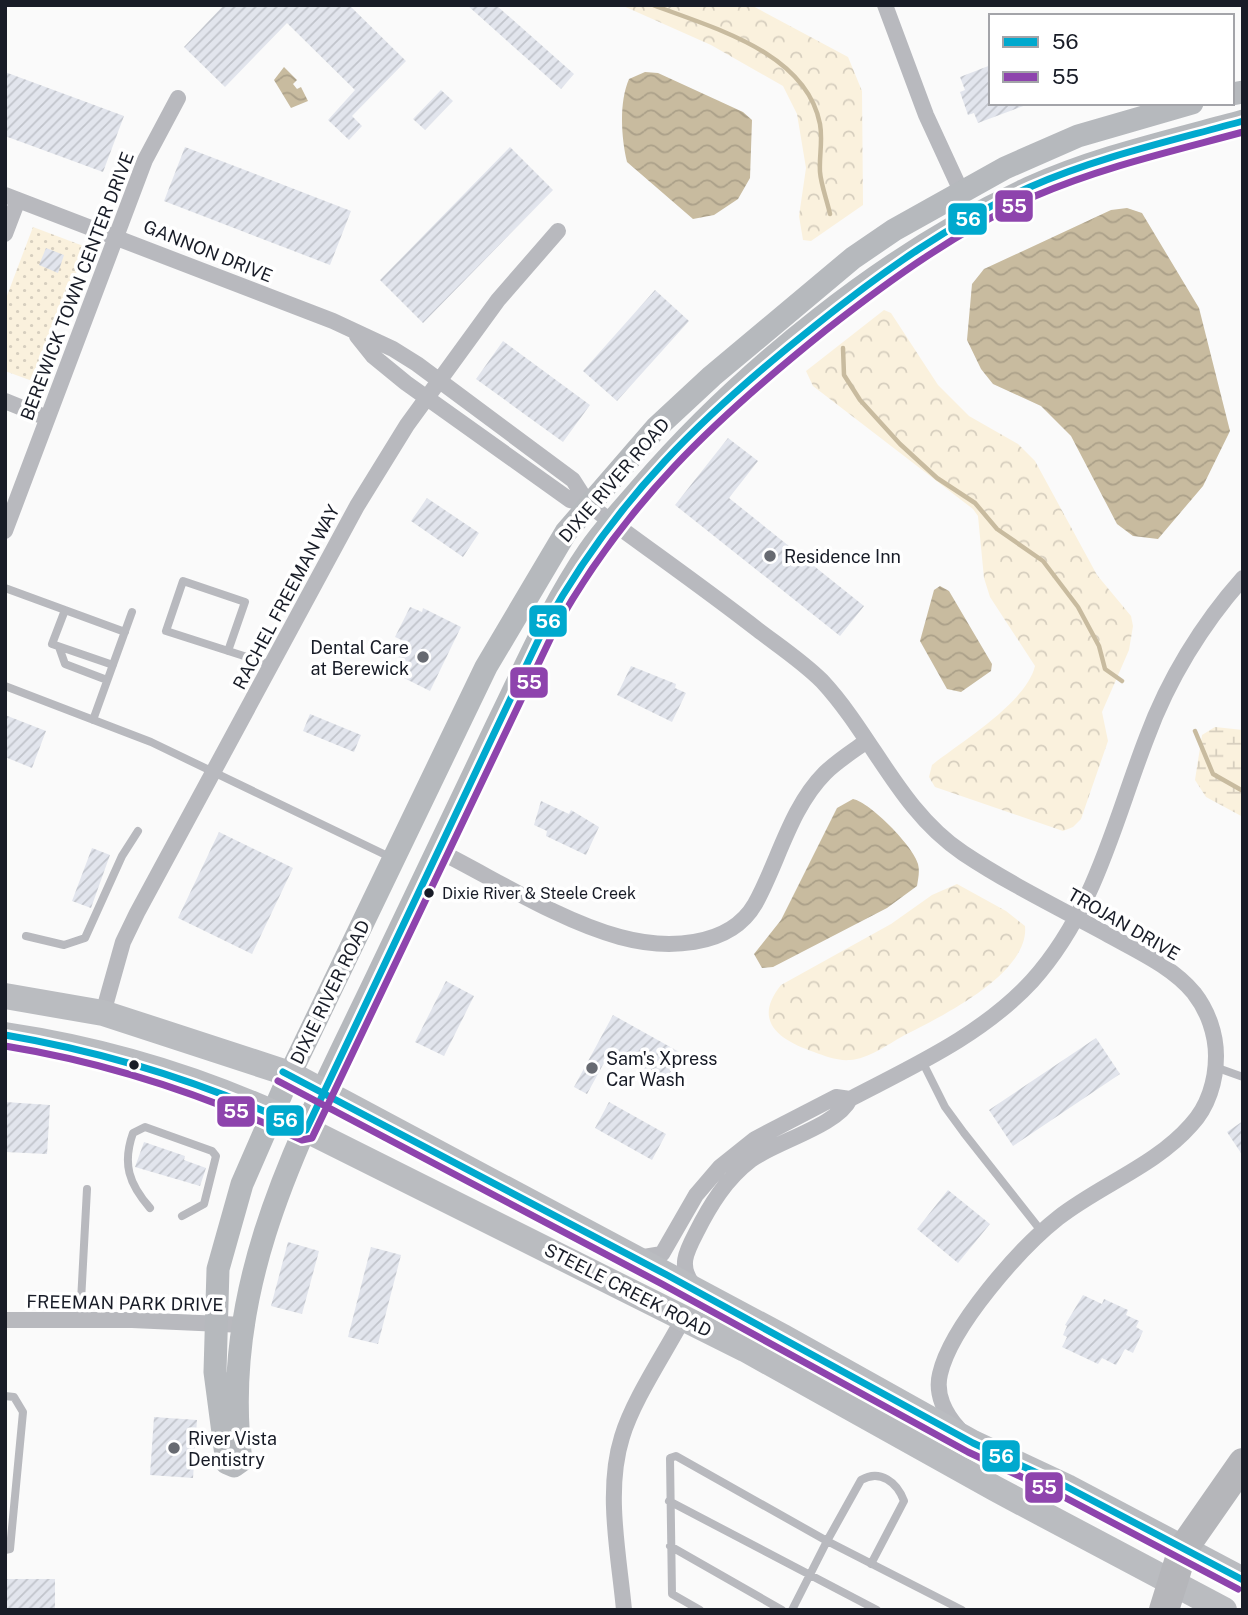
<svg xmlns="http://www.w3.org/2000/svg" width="1248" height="1615" font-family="'Public Sans',sans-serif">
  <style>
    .grass { fill: url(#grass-dots) }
    .forest { fill: url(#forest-crowns) }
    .wetland { fill: url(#wetland-marsh) }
    .water { fill: url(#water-waves) }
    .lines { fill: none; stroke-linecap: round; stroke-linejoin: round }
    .stream { stroke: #c8bb9f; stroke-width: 4.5 }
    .building { fill: url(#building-hatch) }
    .lane { stroke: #b8b9be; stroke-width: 8 }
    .street { stroke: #b8b9be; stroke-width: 16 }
    .secondary { stroke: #b6b9bd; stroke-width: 23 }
    .primary { stroke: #babcc0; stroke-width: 26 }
    .highway { stroke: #b5b6ba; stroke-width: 30 }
    .bus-1-casing { stroke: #fff; stroke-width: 12 }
    .bus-2-casing { stroke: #fff; stroke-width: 12 }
    .bus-1 { stroke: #00a9ce; stroke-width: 7 }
    .bus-2 { stroke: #8e44ad; stroke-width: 7 }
    .poi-dot { fill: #676a71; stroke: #fff; stroke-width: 2.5 }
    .bus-dot { fill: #181c27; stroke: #fff; stroke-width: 2.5 }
    .labels { text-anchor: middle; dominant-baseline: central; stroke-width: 7; stroke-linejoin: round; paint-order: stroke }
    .bus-label { font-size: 16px; fill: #181c27; stroke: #fff; text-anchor: start }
    .street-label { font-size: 18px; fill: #181c27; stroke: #fff }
    .poi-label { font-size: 18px; fill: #181c27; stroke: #fff; text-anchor: start }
    .line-badge { stroke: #fff; stroke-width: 2.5 }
    .badge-label { font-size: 19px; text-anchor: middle; font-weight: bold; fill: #fff }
  </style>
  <defs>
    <pattern id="grass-dots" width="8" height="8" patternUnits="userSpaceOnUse" patternTransform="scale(1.75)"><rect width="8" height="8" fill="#faf1dd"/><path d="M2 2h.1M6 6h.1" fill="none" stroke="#d6cebe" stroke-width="1.8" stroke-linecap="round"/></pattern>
    <pattern id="forest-crowns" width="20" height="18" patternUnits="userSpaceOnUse" patternTransform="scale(1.75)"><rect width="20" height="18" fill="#faf1dd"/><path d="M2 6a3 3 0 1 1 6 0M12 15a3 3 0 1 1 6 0" fill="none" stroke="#d6cebe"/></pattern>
    <pattern id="wetland-marsh" width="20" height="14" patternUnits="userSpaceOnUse" patternTransform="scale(1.75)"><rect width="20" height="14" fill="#faf1dd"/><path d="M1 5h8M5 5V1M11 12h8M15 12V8" fill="none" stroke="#d6cebe"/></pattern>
    <pattern id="water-waves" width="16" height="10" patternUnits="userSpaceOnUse" patternTransform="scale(1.75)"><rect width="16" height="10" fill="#c8bb9f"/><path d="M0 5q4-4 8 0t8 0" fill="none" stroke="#aba089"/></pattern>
    <pattern id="building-hatch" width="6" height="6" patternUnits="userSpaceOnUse" patternTransform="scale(1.75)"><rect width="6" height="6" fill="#e2e5ed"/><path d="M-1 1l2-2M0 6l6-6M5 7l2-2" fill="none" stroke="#c1c4cb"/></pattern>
  </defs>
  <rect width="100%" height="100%" fill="#fafafa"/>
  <path class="grass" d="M33 227 86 247 35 382 5 371V301Z"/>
  <path class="forest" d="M621 5H751L848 57 862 91 863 205 811 241 803 240 799 216 806 168 797 114 783 86 711 45Z
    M884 310 891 313 938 385 969 416 1018 444 1035 461 1097 575 1131 616 1133 626 1129 650 1102 712 1108 741 1081 819 1073 827 1063 831 935 787 929 777 932 765C962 741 1026 703 1035 666L990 597 984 578 978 516 973 509 813 386 806 371Z
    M957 884 1006 911 1025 926C1030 974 938 1018 903 1036 887 1045 868 1059 850 1060 837 1061 825 1056 814 1052 779 1040 752 1021 781 985L891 924 932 895Z"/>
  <path class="wetland" d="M1215 727 1243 730V817L1206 797 1195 780 1202 735Z"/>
  <path class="water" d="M284 67 297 80 293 84 297 89 301 87 308 101 291 108 274 80Z
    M645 72 658 73 743 112 752 120 750 178 738 199 714 215 693 219 627 162C621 137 619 102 629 79Z
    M1127 208 1142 213 1199 308 1230 431 1203 486 1158 539 1133 536 1117 524 1071 436 1041 406 993 384 981 369 967 340 972 284 984 269 1111 210Z
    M940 586 949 591 992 664 991 671 961 692 947 689 920 641 934 590Z
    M853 799C870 802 914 847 918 864 920 872 918 879 917 886L887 908 773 967 762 968 754 954 781 920 837 808Z"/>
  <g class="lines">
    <path class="stream" d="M653 5C713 28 806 52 820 124 823 141 819 155 820 172 821 185 827 200 830 214
      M843 348 844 375 860 400 900 444 937 478 975 503 997 529 1043 561 1078 607 1099 646 1105 669 1122 681
      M1195 731 1213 774 1243 791"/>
  </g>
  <path class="building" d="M224 5H349L406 61 352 116 362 126 349 140 328 120 355 90 287 23 225 87 184 47Z
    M467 5H496L574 74 561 89Z
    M991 65V103L1026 105 978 123 974 113 968 115 960 92 965 90 960 77Z
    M5 72 124 116 103 172 5 136Z
    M441 90 453 101 425 130 413 119Z
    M185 147 351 211 330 265 164 201Z
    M510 147 553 190 423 323 380 280Z
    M46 248 64 255 58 273 39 265Z
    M655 290 689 321 617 401 583 371Z
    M503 341 590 405 563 442 476 379Z
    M728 438 758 461 729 498 864 606 840 636 675 505Z
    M427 498 479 533 463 557 411 521Z
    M410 607 422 612 423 608 461 627 430 691 392 672 406 642 395 637Z
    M631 666 676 684 675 688 686 693 672 722 617 695Z
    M310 714 361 735 354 752 303 731Z
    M5 715 46 731 32 768 5 757Z
    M541 801 569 814 571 810 599 827 586 855 546 836 547 831 534 825Z
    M219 832 293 868 252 954 178 918Z
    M92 848 110 855 91 908 72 901Z
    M446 981 474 996 444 1056 415 1042Z
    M613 1015 681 1053 666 1080 611 1050 587 1094 574 1087Z
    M1096 1038 1120 1074 1013 1146 989 1110Z
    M5 1102 50 1105 47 1154 5 1152Z
    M609 1102 666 1134 652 1160 595 1128Z
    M1243 1121V1156L1227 1132Z
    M144 1142 185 1156 184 1160 206 1168 200 1186 135 1167Z
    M948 1190 990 1224 958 1263 917 1229Z
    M288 1242 319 1251 302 1314 271 1306Z
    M371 1247 401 1255 378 1344 348 1337Z
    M1083 1295 1102 1304 1104 1299 1128 1310 1126 1315 1139 1321 1136 1327 1143 1331 1133 1353 1125 1349 1116 1365 1102 1358 1098 1364 1062 1347 1067 1337 1063 1335 1067 1326 1065 1325Z
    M154 1417 197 1420 193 1478 150 1475Z
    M5 1579H55V1610H5Z"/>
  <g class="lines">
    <path class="lane" d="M5 588 125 632
      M65 610 52 644 113 665
      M59 647 65 664 107 680
      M228 651 245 602 183 581 166 631 272 665
      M5 686 151 742 392 858
      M93 720 132 612
      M26 936 64 945 85 938 122 856 138 831
      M922 1061 945 1107 964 1133 1042 1232
      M1215 1067 1243 1077
      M150 1208C129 1184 122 1164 133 1133L145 1127 212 1151 216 1156 204 1204 182 1216
      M80 1320 87 1189
      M5 1396 14 1397 23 1412 10 1549 5 1550
      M669 1501 877 1610
      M670 1546 782 1610
      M700 1610 672 1594 670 1458 676 1456 827 1541 861 1480C880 1469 897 1482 904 1501L871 1564
      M792 1610 827 1541 962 1610"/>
    <path class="street" d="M885 5 926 115 961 191
      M5 195 333 321 393 349 417 364 573 480 589 505C645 547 703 587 758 630 779 646 803 662 822 681 873 736 899 810 963 853 1008 883 1057 907 1105 933 1135 950 1172 966 1194 993 1208 1011 1216 1034 1216 1056 1216 1081 1208 1107 1191 1125 1155 1166 1100 1185 1058 1218 1020 1248 951 1326 940 1374 935 1394 945 1414 959 1429
      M5 234 18 200
      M357 336 373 356 406 383 570 500 589 505
      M5 401 47 418
      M5 531 145 160 178 98
      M437 850C495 879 558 920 620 937 664 949 729 949 755 904 778 863 790 808 825 773 837 761 853 751 867 741
      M103 1013 123 942 137 913 357 506 407 425 498 300 558 231
      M638 1258 662 1254 696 1195 720 1167 755 1139 836 1097 850 1099
      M694 1286C678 1267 686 1252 696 1233 710 1205 726 1179 751 1160 777 1141 837 1126 850 1099 915 1065 982 1035 1032 981 1095 911 1114 822 1147 737 1168 680 1202 624 1243 578
      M5 1320H132L244 1325
      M624 1610C619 1555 605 1491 622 1437 633 1400 665 1353 684 1317"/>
    <path class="secondary" d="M1232 94 1243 92
      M1192 103 1078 136 1005 168 894 230 853 258 712 376 656 428 566 532 486 667 290 1074 242 1184 218 1269 215 1372 227 1463 234 1466 241 1461C218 1282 303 1132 377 977 417 893 457 809 497 725 526 666 552 605 589 551 604 529 623 509 641 488 742 371 887 253 1029 188 1097 157 1171 141 1243 121"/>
    <path class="primary" d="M5 996 103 1013 290 1074 783 1337 973 1443 1067 1487 1243 1580
      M5 1035C99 1049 186 1074 273 1113L745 1349 996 1489 1224 1610"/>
    <path class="highway" d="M1164 1610 1183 1549 1243 1463"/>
    <defs>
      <path id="bus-1" d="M5 1035C111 1053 209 1084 306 1130L545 626C615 499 704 414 816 325 882 272 952 222 1030 187 1098 157 1171 141 1243 121
        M283 1072 667 1275 973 1443 1067 1487 1243 1580"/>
      <path id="bus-2" d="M5 1046C110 1063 206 1095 302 1140L312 1138 554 631C624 504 714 420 826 330 891 279 959 230 1035 196 1102 167 1173 151 1243 132
        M278 1081 662 1284 968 1452 1062 1496 1238 1589"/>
    </defs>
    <use href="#bus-1" class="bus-1-casing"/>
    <use href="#bus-2" class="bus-2-casing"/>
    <use href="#bus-1" class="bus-1"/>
    <use href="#bus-2" class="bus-2"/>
  </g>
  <g class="poi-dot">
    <circle cx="770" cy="556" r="7"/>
    <circle cx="423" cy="657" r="7"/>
    <circle cx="592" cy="1068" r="7"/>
    <circle cx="174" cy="1448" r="7"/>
  </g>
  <g class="bus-dot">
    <circle cx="429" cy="893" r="6"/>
    <circle cx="134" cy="1065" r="6"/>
  </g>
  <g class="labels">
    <g class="bus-label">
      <text x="442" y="893">Dixie River &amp; Steele Creek</text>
    </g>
    <g class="street-label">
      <text transform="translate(208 251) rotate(22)">GANNON DRIVE</text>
      <text transform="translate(77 286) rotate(-69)">BEREWICK TOWN CENTER DRIVE</text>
      <text transform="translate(614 480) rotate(-49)">DIXIE RIVER ROAD</text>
      <text transform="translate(286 597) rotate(-62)">RACHEL FREEMAN WAY</text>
      <text transform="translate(1124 924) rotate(30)">TROJAN DRIVE</text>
      <text transform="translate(330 992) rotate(-64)">DIXIE RIVER ROAD</text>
      <text transform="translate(628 1290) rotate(27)">STEELE CREEK ROAD</text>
      <text transform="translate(125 1303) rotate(1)">FREEMAN PARK DRIVE</text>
    </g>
    <g class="poi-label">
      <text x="784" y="556">Residence Inn</text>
      <text x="409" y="647" text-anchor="end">Dental Care<tspan x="409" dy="21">at Berewick</tspan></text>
      <text x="606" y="1058">Sam's Xpress<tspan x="606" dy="21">Car Wash</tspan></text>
      <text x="188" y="1438">River Vista<tspan x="188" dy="21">Dentistry</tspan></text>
    </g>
  </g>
  <g class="line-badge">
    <rect x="994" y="189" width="40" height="34" rx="7" fill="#8e44ad"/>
    <rect x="947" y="202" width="41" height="34" rx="7" fill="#00a9ce"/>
    <rect x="528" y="604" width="40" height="34" rx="7" fill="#00a9ce"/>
    <rect x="509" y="666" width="40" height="33" rx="7" fill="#8e44ad"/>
    <rect x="216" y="1095" width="40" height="33" rx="7" fill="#8e44ad"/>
    <rect x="265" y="1104" width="40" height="33" rx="7" fill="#00a9ce"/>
    <rect x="981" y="1439" width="40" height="34" rx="7" fill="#00a9ce"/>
    <rect x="1024" y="1471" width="40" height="33" rx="7" fill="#8e44ad"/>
  </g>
  <g class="badge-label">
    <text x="1014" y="213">55</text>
    <text x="968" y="226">56</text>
    <text x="548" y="628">56</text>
    <text x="529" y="689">55</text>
    <text x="236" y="1118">55</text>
    <text x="285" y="1127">56</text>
    <text x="1001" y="1463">56</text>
    <text x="1044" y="1494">55</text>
  </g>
  <rect width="1248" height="1615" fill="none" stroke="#181c27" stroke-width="14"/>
  <rect x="989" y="14" width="245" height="91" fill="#ffffff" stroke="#a3a4a9" stroke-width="2"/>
  <rect x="1003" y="37" width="35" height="10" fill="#00a9ce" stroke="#a3a4a9" stroke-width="2"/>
  <text x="1052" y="49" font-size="21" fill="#181c27">56</text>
  <rect x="1003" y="72" width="35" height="10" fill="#8e44ad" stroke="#a3a4a9" stroke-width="2"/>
  <text x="1052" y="84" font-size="21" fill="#181c27">55</text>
</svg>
